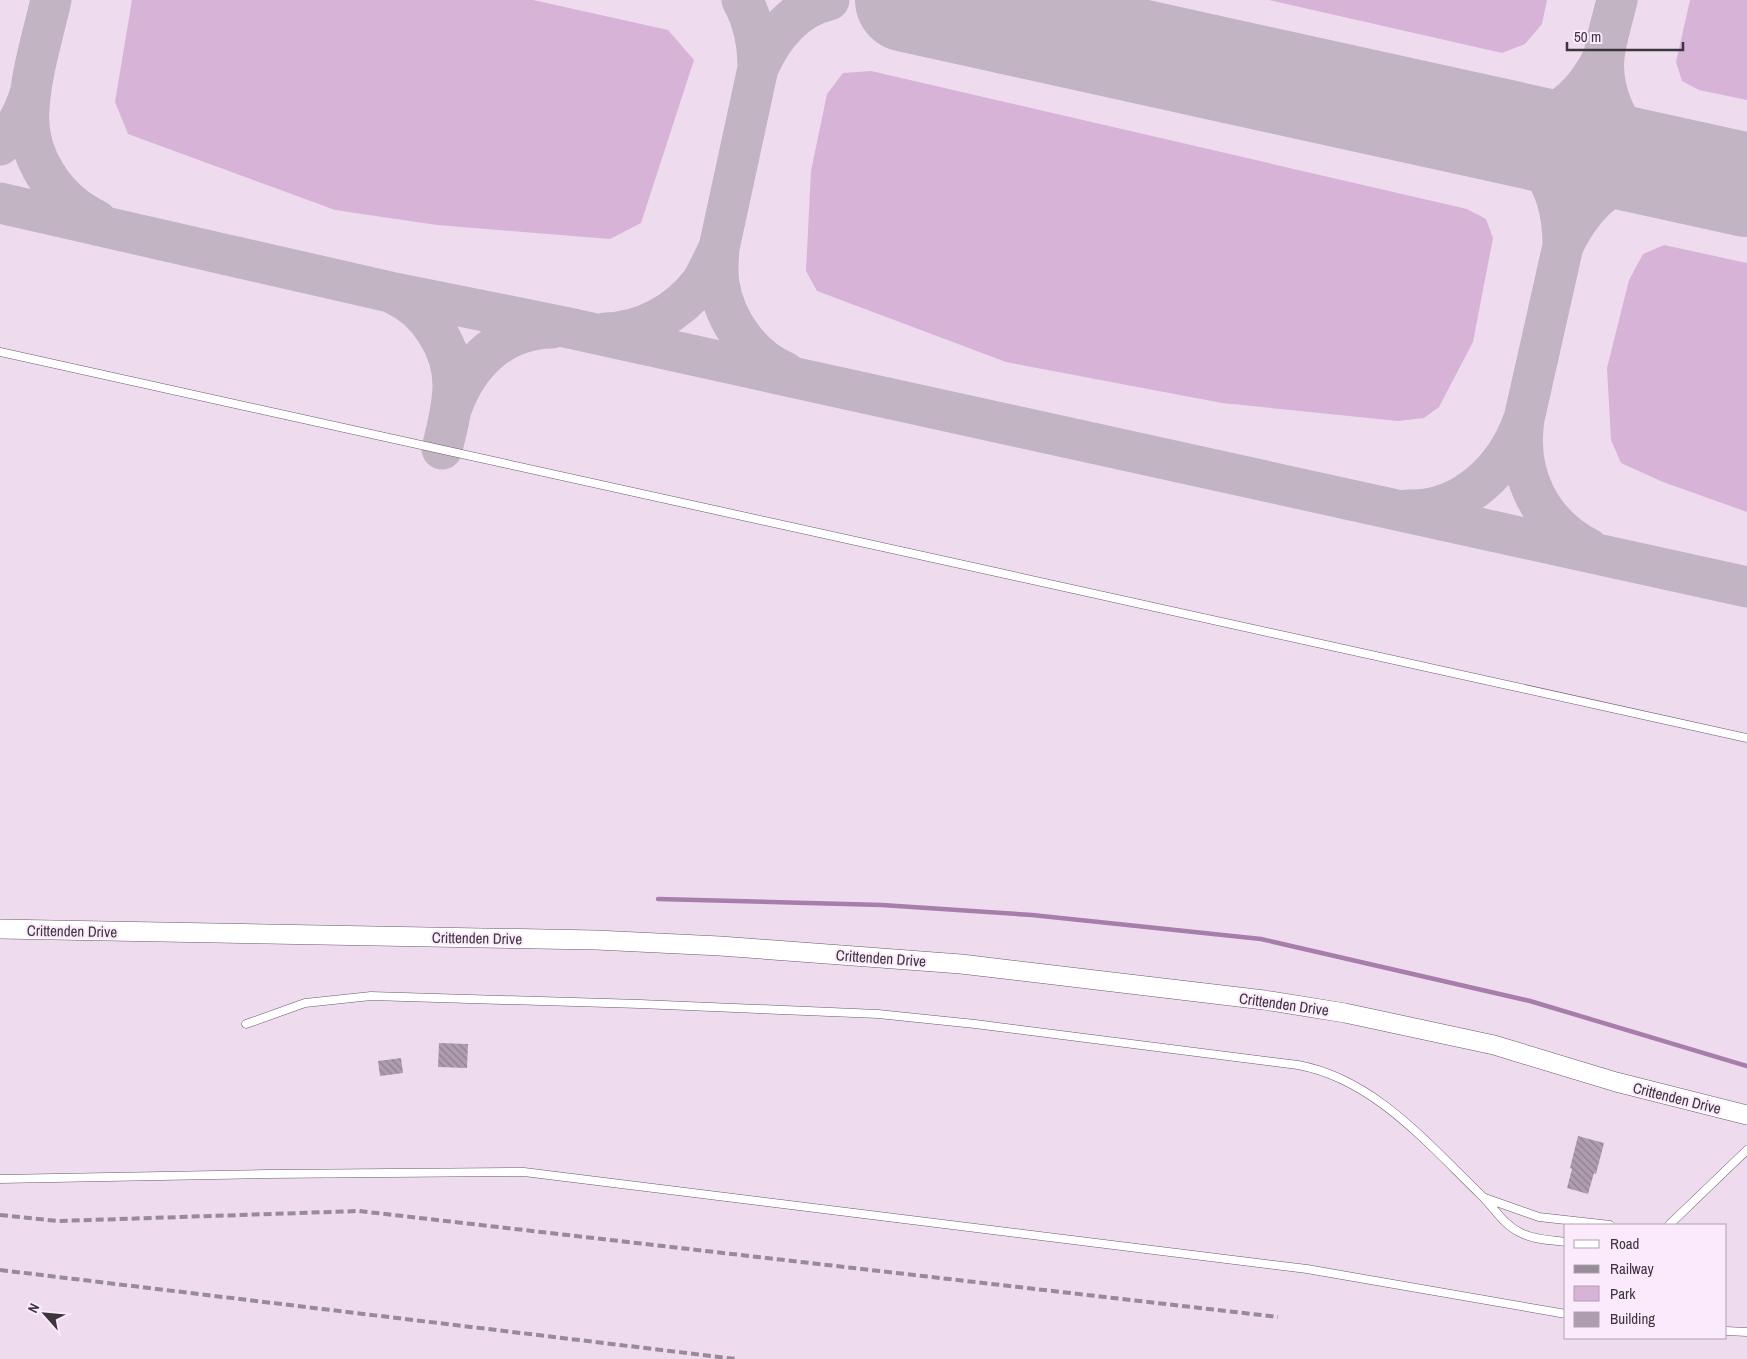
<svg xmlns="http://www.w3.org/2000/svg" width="1747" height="1359" font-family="'Archivo Narrow',sans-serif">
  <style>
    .green { fill: #d7b3d8 }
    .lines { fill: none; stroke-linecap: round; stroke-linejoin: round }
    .stream { stroke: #a77da9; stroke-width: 4.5 }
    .taxiway { stroke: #c2b4c2; stroke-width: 41 }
    .runway { stroke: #c2b4c2; stroke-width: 104 }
    .building { fill: url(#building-back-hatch) }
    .service-casing { stroke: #695969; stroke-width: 9 }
    .tertiary-casing { stroke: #695969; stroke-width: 20 }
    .service { stroke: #fff; stroke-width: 8 }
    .tertiary { stroke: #fff; stroke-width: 19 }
    .rail { stroke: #978b97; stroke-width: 4; stroke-dasharray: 8 4; stroke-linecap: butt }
    .labels { text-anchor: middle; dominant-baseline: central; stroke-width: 4; stroke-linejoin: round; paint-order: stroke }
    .street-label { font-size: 15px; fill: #3c353c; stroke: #fbe9fc }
  </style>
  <defs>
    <pattern id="building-back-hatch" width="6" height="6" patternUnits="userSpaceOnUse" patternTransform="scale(1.25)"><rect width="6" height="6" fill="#ae9dae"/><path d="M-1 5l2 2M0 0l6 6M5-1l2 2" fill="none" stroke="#8f818f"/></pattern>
  </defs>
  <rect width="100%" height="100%" fill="#eedcee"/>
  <path class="green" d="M132 0H533L668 30 694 60 641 223 610 239 437 225 335 210 128 134 115 102Z
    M1269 0H1547L1542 24 1525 44 1502 53Z
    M1690 0H1747V100L1699 90 1682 81 1676 62Z
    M871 71 1467 209 1486 219 1493 238 1473 342 1439 407 1424 418 1398 421 1222 403 1006 362 817 291 806 271 811 171 827 94 843 73Z
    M1664 245 1747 263V512L1663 482 1621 463 1611 440 1607 368 1629 280 1643 254Z"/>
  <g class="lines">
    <path class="stream" d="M658 899 882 905 1032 915 1261 939 1530 1001 1747 1066"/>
    <path class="taxiway" d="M51 0C43 35 31 73 29 109 25 155 55 201 96 220
      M927 0 1055 29
      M1617 0C1613 18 1606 38 1604 57 1601 90 1616 125 1640 147 1648 155 1659 161 1668 167
      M758 68C772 37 794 8 829 0
      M0 145C15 131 24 113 30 94
      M0 203 390 292 569 328 1747 587
      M1563 246C1563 213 1555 177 1528 154 1513 142 1495 134 1478 125 1487 126 1496 128 1505 128 1552 125 1584 97 1604 56
      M719 248 758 68C758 44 754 22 742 0
      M394 294C428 309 453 348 453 385 453 407 447 428 442 449
      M605 333C643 332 678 313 701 283 708 272 713 260 719 248 718 260 717 272 719 284 725 321 750 357 785 372
      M452 407C468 362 502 329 552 328
      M1408 510C1463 512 1506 469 1523 421
      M1589 549C1539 523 1516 474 1524 419L1563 246C1587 196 1615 177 1668 167"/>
    <path class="runway" d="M907 0 1747 185"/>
  </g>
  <path class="building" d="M439 1043 468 1044 467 1068 438 1067Z
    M401 1058 403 1073 380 1076 378 1061Z
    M1578 1136 1604 1143 1596 1174 1594 1173 1588 1194 1567 1188 1572 1169 1570 1168Z"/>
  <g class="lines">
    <defs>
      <path id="service" d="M0 352 1747 738
        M246 1024 305 1003 371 996 640 1004 878 1014 975 1024 1298 1065C1374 1079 1427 1143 1480 1194 1494 1207 1502 1224 1521 1233 1535 1240 1551 1240 1566 1242
        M0 1179 268 1174 524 1172 1307 1269 1566 1314
        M1485 1198 1539 1217 1610 1225
        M1669 1225 1747 1150
        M1726 1331 1747 1332"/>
      <path id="tertiary" d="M0 929 596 940 720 946 961 964 1264 1000 1345 1013 1494 1045 1616 1082 1747 1115"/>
    </defs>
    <use href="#service" class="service-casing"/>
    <use href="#tertiary" class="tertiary-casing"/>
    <use href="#service" class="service"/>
    <use href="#tertiary" class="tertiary"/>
    <path class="rail" d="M0 1215 58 1221 91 1220 359 1211 1278 1317
      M0 1270 736 1359"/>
  </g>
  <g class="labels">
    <g class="street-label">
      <text transform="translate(72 931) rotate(1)">Crittenden Drive</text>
      <text transform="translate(477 938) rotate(1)">Crittenden Drive</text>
      <text transform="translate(881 958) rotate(4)">Crittenden Drive</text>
      <text transform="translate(1284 1004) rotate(8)">Crittenden Drive</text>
      <text transform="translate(1677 1098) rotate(14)">Crittenden Drive</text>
    </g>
  </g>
  <rect x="1564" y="1224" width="162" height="115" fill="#fbe9fc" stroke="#afa1af"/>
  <rect x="1574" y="1240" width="25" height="8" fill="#ffffff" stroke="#afa1af"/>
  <text x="1610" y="1249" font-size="15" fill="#3c353c">Road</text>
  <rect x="1574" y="1265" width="25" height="8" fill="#978b97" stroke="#afa1af"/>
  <text x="1610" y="1274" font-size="15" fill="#3c353c">Railway</text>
  <rect x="1574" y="1286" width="25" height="15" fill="#d7b3d8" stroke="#afa1af"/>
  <text x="1610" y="1299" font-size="15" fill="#3c353c">Park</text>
  <rect x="1574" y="1312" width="25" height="15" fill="#ae9dae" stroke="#afa1af"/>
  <text x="1610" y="1324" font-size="15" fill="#3c353c">Building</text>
  <g transform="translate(45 1314) rotate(297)" stroke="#fbe9fc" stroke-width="4" paint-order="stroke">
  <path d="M0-4L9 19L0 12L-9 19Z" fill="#3c353c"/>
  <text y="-8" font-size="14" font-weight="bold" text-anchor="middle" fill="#3c353c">N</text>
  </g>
  <path d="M1567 42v8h116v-8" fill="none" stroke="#3c353c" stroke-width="2.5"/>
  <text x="1574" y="42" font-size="15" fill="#3c353c" stroke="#fbe9fc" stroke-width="4" paint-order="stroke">50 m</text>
</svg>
